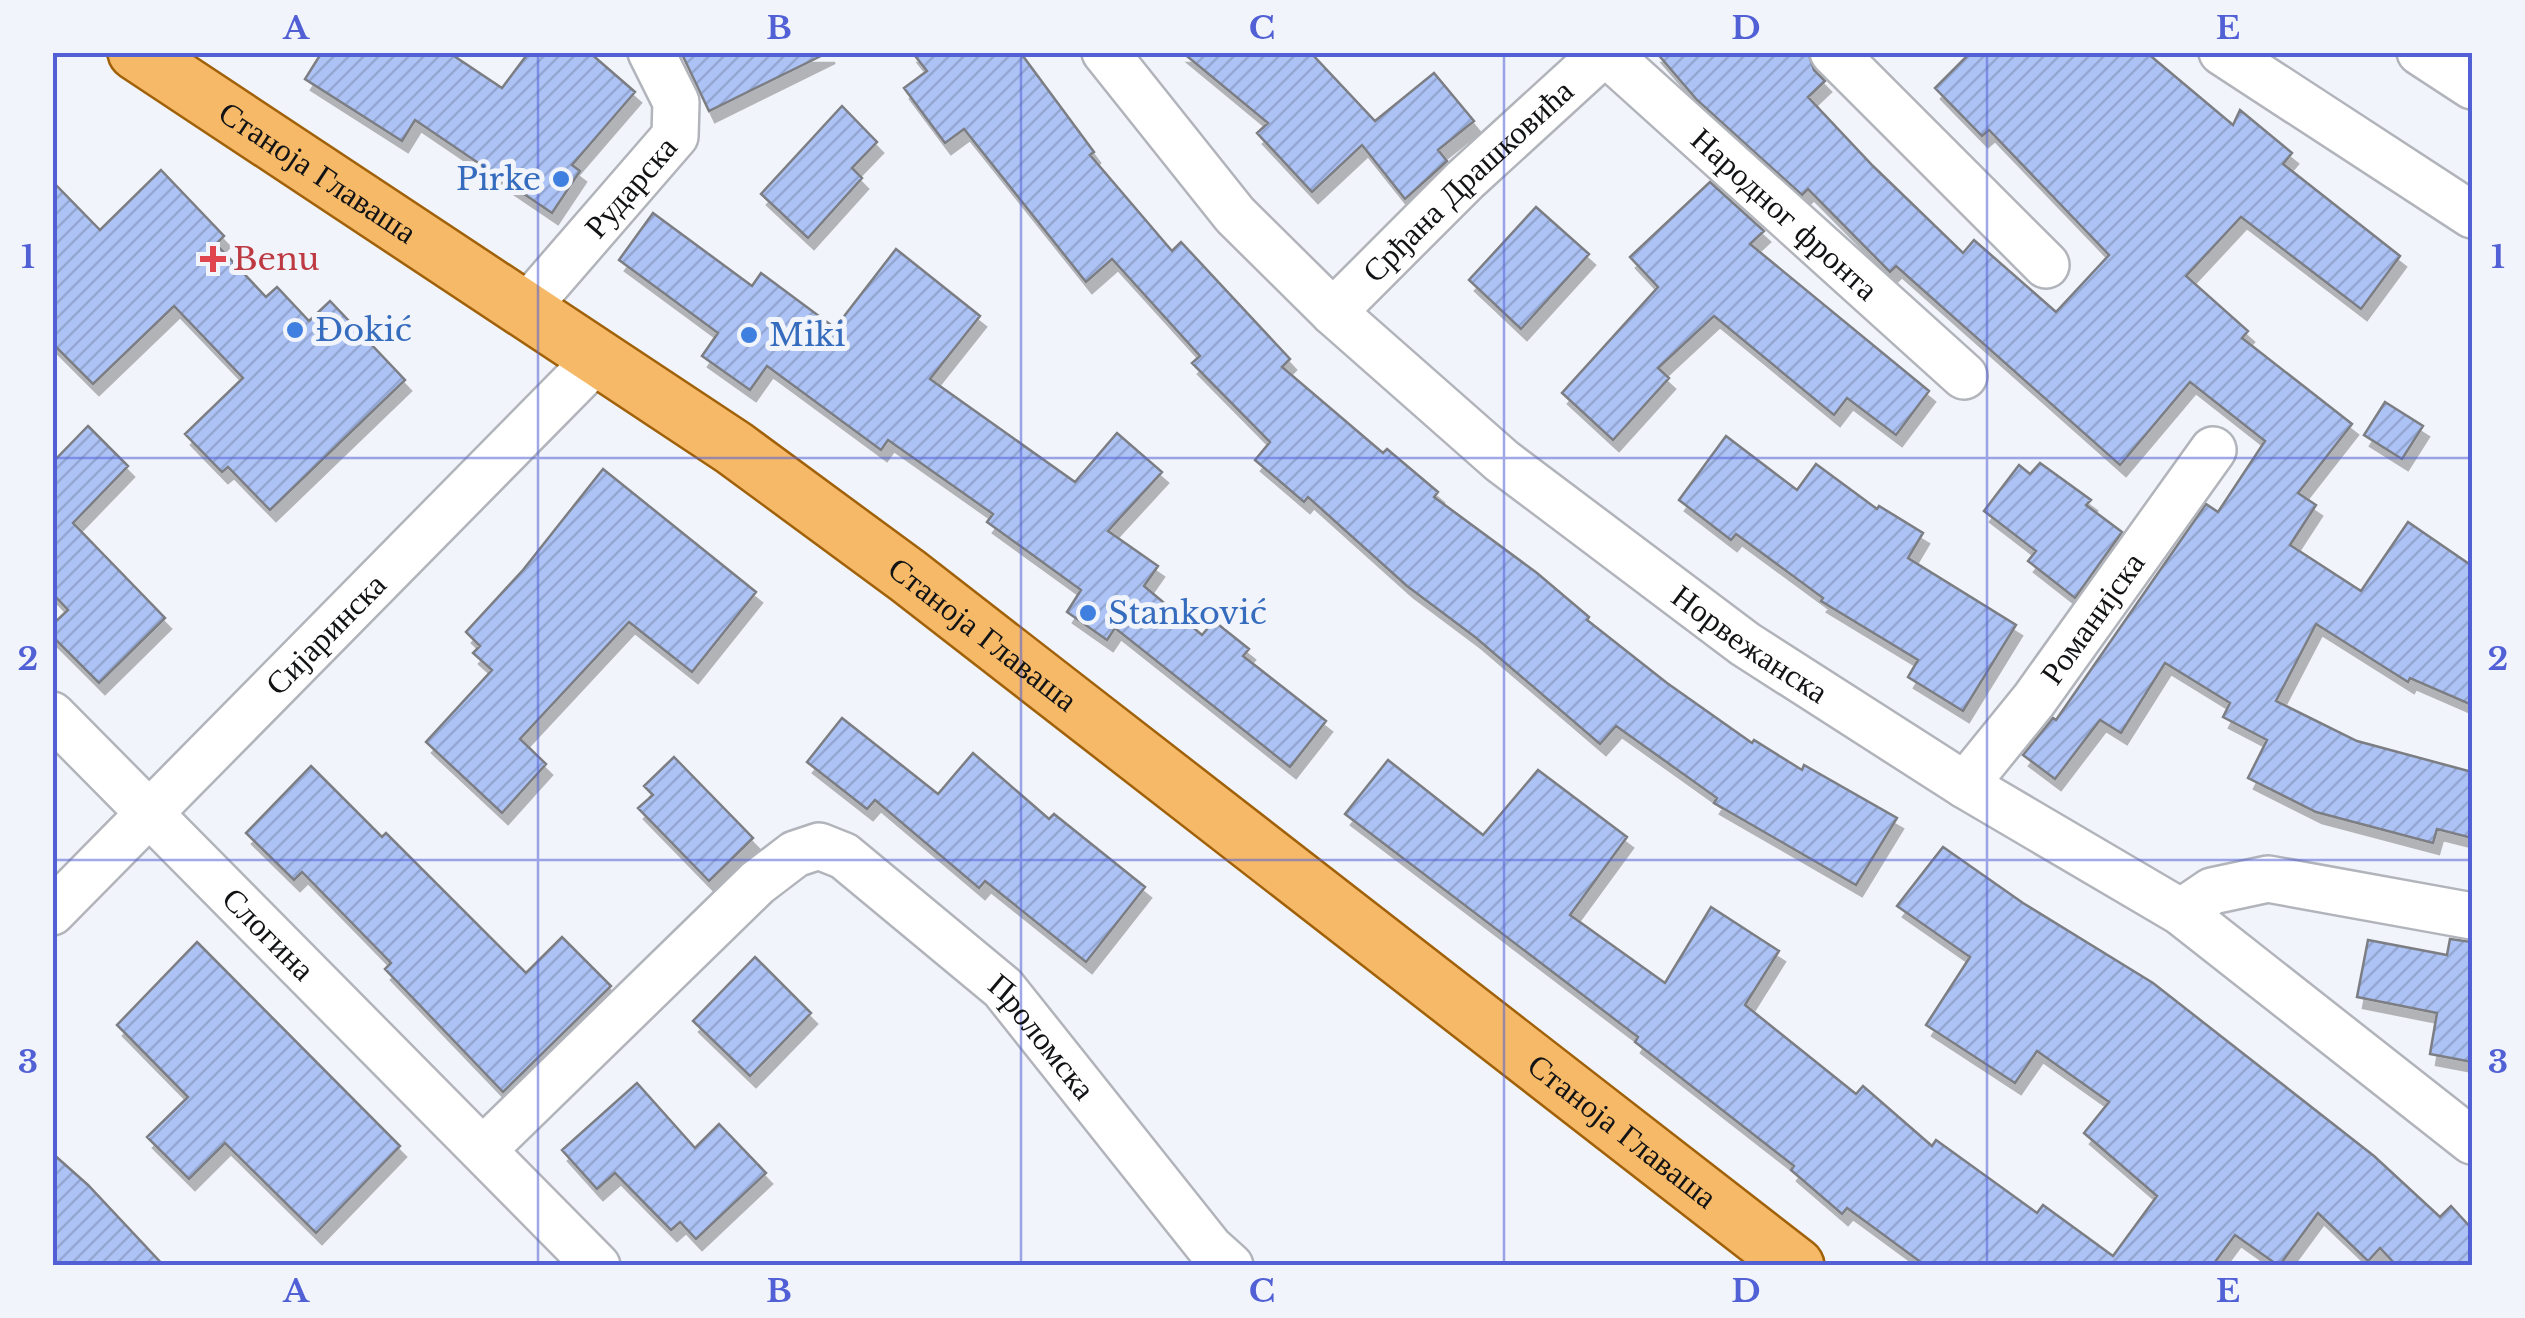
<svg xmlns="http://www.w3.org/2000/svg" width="2525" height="1318" font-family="'Libre Baskerville',serif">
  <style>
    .building { fill: url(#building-hatch); stroke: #7b7e83; stroke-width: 2.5; filter: url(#shadow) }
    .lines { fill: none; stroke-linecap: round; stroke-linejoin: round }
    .street-casing { stroke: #b1b4ba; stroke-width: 50 }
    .primary-casing { stroke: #a16109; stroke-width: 60 }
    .street { stroke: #fff; stroke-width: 45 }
    .primary { stroke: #f5b968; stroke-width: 55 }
    .grid { fill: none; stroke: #5260d6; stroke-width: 2.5; stroke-opacity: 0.55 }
    .shop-dot { fill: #3f7fe0; stroke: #f1f4fa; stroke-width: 4 }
    .health-dot { fill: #e0444e; stroke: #f1f4fa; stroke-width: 4 }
    .labels { text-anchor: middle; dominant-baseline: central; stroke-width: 10; stroke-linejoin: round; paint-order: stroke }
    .street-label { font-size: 32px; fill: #121315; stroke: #f1f4fa }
    .shop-label { font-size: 32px; fill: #366cbe; stroke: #f1f4fa; text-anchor: start }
    .health-label { font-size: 32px; fill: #be3a42; stroke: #f1f4fa; text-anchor: start }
    .neatline { fill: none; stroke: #5260d6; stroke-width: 4 }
    .grid-label { font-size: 32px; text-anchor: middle; font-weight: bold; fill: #5260d6 }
  </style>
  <defs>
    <pattern id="building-hatch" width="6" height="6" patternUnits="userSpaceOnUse" patternTransform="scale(2.5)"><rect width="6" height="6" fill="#adc3f6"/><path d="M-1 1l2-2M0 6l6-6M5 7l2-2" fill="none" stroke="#94a7d2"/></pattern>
    <filter id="shadow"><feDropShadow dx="6" dy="11" stdDeviation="0" flood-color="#0004"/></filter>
  </defs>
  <rect width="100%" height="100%" fill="#f1f4fa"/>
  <path class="building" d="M322 52H448L502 88 529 52H589L635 92 572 165 580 171 552 213 415 120 402 141 305 79Z
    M681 52H829L709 111Z
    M912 52H1020L1094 152 1090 155 1172 251 1181 242 1290 359 1282 367 1383 453 1387 449 1438 492 1434 497 1537 573 1589 617 1587 620 1667 683 1752 743 1754 740 1802 770 1804 765 1897 818 1856 885 1714 803 1717 798 1616 726 1600 744 1475 637 1407 586 1308 497 1304 502 1255 460 1270 442 1192 363 1200 356 1112 259 1086 282 964 129 945 143 904 88 927 71Z
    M1182 52H1310L1375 121 1434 73 1474 121 1438 150 1447 161 1405 199 1362 145 1312 192 1257 133 1268 123Z
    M1656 52H1808L1814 70 1825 81 1808 97 1873 166 1963 253 1974 240 2056 312 2109 255 1989 130 1982 136 1935 88 1971 52H2146L2233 125 2240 110 2292 153 2283 164 2400 256 2361 309 2241 217 2186 276 2248 331 2242 338 2352 424 2298 493 2316 505 2290 545 2361 591 2408 522 2472 566V705L2410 678 2408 682 2316 624 2276 701 2357 741 2472 772V838L2437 829 2433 843 2316 812 2248 778 2267 740 2223 717 2230 703 2165 663 2121 733 2100 720 2055 779 2023 755 2053 718 2056 720 2206 504 2218 512 2265 441 2190 382 2120 465 1896 266 1890 272 1808 189 1802 195 1697 100Z
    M842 106 877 142 852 168 862 178 808 238 761 194Z
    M161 170 224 236 216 244 266 297 277 287 309 321 330 301 405 380 270 510 228 467 222 472 185 434 243 378 174 306 93 384 52 343V181L100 230Z
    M1710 182 1764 231 1750 244 1929 391 1896 435 1847 398 1834 415 1714 316 1658 368 1669 378 1613 440 1562 393 1658 287 1630 257Z
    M1536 207 1589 254 1521 329 1469 280Z
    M653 213 752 286 761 273 835 328 896 249 980 316 930 379 1075 482 1117 433 1162 472 1108 531 1158 566 1144 586 1202 635 1214 621 1249 649 1243 656 1326 721 1290 767 1115 628 1107 640 1067 612 1081 590 987 522 993 514 888 440 881 450 767 366 750 390 702 356 718 333 619 260Z
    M2385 402 2423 426 2402 459 2364 435Z
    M88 426 128 466 73 523 165 618 99 683 52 636V625L68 610 52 593V463Z
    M1726 436 1797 490 1816 464 1877 509 1879 506 1923 533 1908 558 2016 625 1963 711 1908 677 1918 660 1821 601 1823 598 1736 534 1731 540 1679 500Z
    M2040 463 2091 500 2086 505 2122 532 2075 598 2028 561 2036 551 1984 511 2019 465 2030 474Z
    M603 469 756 592 692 672 629 622 520 739 546 764 502 813 426 742 492 670 473 653 480 646 466 632 523 570Z
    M842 718 938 794 973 753 1049 819 1054 814 1145 887 1086 962 985 881 979 888 875 800 867 809 807 762Z
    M674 757 753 838 709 881 638 808 653 795 644 786Z
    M1388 760 1483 835 1538 770 1627 837 1570 915 1665 983 1711 907 1779 951 1745 1005 1856 1094 1863 1086 1932 1146 1936 1140 2037 1213 2043 1205 2113 1256 2157 1196 2084 1133 2109 1102 2037 1051 2015 1083 1926 1025 1970 957 1897 906 1943 847 2023 903 2153 983 2374 1156 2440 1217 2451 1206 2472 1229V1266H2397L2380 1248 2368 1261 2318 1213 2279 1266 2235 1235 2212 1266H1926L1847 1208 1842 1214 1791 1170 1794 1166 1635 1042 1638 1037 1345 814Z
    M311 766 382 837 386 833 526 973 562 937 611 986 503 1092 385 969 391 963 302 872 294 880 246 833Z
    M2450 939 2472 942V1062L2430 1054 2437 1013 2357 997 2368 940 2447 955Z
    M197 942 400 1146 316 1233 225 1143 189 1179 147 1137 188 1097 117 1025Z
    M755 957 811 1013 750 1076 693 1021Z
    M637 1083 695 1148 719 1124 766 1173 696 1239 680 1222 671 1230 615 1173 597 1189 562 1150Z
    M52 1153 88 1185 164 1266H52Z"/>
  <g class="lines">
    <defs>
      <g id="street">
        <path id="s1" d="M1105 52 1235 215 1333 312 1502 461 1745 644 1965 785 2181 912 2472 1141"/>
        <path id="s2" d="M1605 52 1964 376"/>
        <path d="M1833 52 2046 265"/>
        <path d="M2222 52 2472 215"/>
        <path d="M2420 52 2472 86"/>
        <path id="s3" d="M526 308 675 136 676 102 651 52"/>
        <path id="s4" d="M1333 312 1465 180 1605 52"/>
        <path id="s5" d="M52 715 597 1266"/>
        <path id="s6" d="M1965 785 2034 700 2213 450"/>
        <path id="s7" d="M52 912 598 358"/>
        <path d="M2181 912 2212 891 2268 879 2472 916"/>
        <path id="s8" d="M484 1149 757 883 795 854 819 846 844 856 1003 988 1210 1248 1230 1266"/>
      </g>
      <g id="primary">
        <path id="s9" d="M136 52 734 448 908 576 1796 1266"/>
      </g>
    </defs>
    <use href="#street" class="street-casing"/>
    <use href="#primary" class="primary-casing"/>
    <use href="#street" class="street"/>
    <use href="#primary" class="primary"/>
  </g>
  <path class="grid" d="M538 52V1266M1021 52V1266M1504 52V1266M1987 52V1266M52 458H2472M52 860H2472"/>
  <g class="shop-dot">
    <circle cx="561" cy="179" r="10"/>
    <circle cx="295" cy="330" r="10"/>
    <circle cx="749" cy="335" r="10"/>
    <circle cx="1088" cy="613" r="10"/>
  </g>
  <path class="health-dot" d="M208 244h10v10h10v10h-10v10h-10v-10h-10v-10h10z"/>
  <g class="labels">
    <g class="street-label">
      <text stroke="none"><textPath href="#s9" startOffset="218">Станоја Главаша</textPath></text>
      <text stroke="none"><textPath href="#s4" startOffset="188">Срђана Драшковића</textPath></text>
      <text stroke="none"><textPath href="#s3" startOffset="160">Рударска</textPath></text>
      <text stroke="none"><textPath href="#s2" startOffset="242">Народног фронта</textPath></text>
      <text stroke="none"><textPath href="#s6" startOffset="210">Романијска</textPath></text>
      <text stroke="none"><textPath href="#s9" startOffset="1028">Станоја Главаша</textPath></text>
      <text stroke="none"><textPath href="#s7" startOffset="390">Сијаринска</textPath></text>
      <text stroke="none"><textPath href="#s1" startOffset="880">Норвежанска</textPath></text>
      <text stroke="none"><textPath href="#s5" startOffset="308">Слогина</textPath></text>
      <text stroke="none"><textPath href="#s8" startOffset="750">Проломска</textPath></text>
      <text stroke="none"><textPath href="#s9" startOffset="1838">Станоја Главаша</textPath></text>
    </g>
    <g class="shop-label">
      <text x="541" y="179" text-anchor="end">Pirke</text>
      <text x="315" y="330">Đokić</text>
      <text x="769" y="335">Miki</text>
      <text x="1108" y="613">Stanković</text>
    </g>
    <g class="health-label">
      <text x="233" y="259">Benu</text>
    </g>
  </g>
  <rect width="2525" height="1318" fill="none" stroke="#f1f4fa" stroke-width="110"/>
  <rect x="55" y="55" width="2415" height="1208" class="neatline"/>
  <g class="grid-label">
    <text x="296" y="39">A</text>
    <text x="779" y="39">B</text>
    <text x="1262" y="39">C</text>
    <text x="1746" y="39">D</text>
    <text x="2228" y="39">E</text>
    <text x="28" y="268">1</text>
    <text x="2498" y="268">1</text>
    <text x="28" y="670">2</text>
    <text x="2498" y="670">2</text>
    <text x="28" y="1073">3</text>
    <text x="2498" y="1073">3</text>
    <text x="296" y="1302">A</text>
    <text x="779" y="1302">B</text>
    <text x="1262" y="1302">C</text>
    <text x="1746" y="1302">D</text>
    <text x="2228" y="1302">E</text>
  </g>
</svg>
